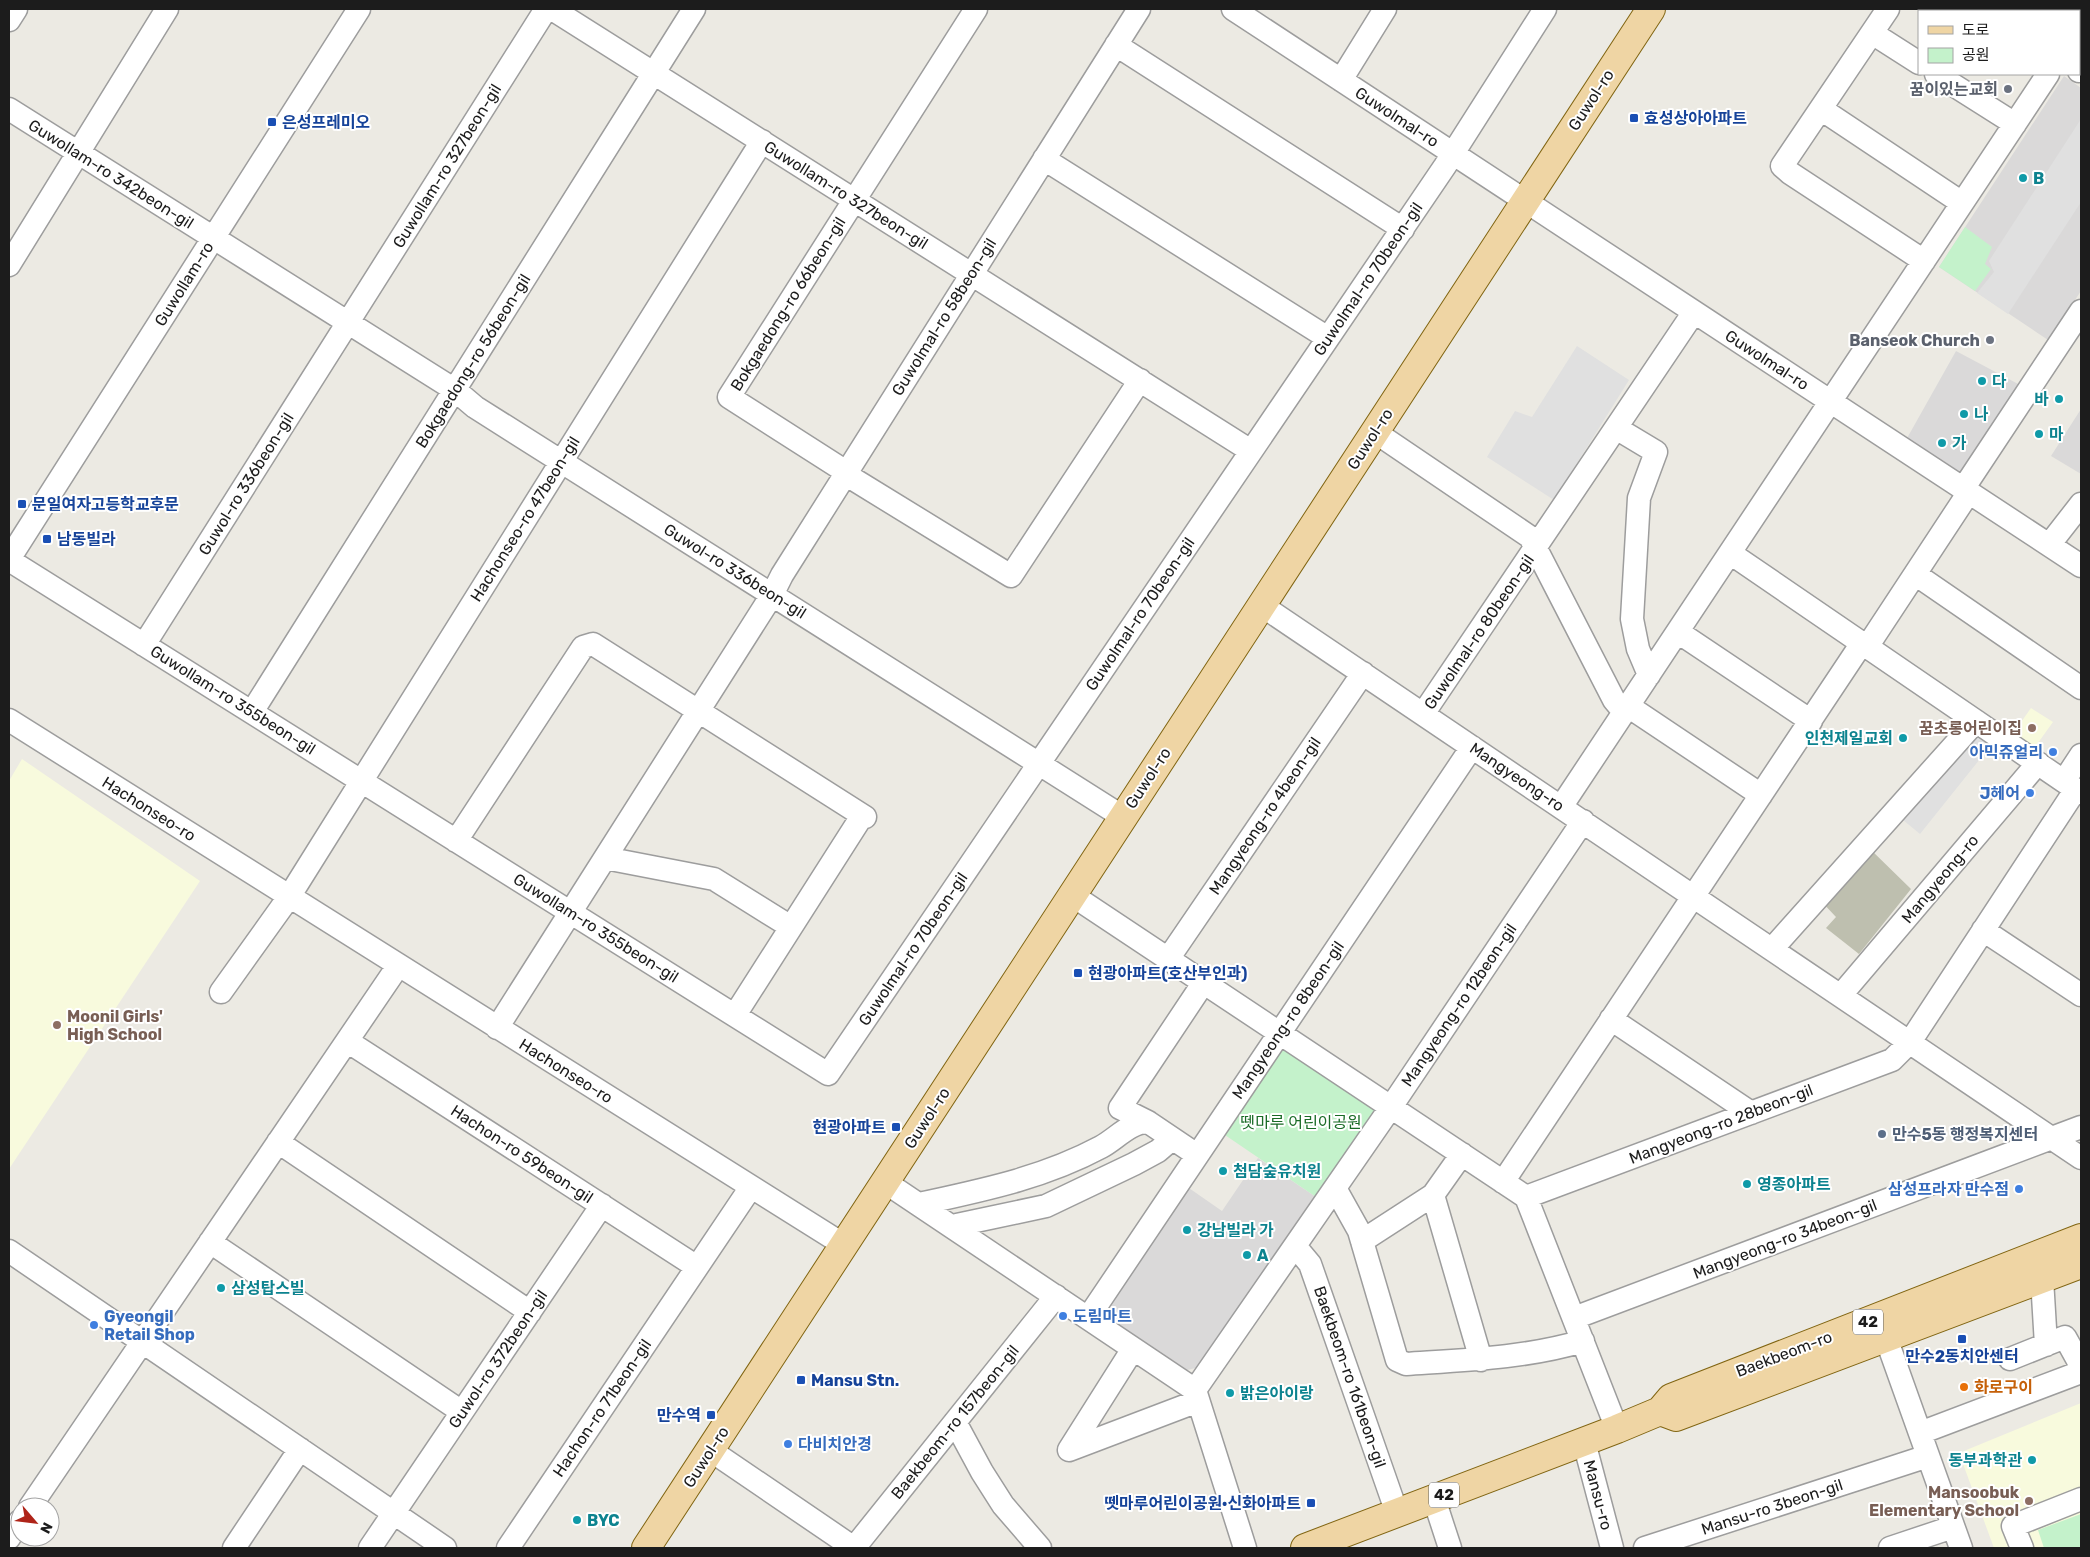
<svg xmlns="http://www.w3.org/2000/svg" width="2090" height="1557" font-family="Rubik,'Noto Sans KR',sans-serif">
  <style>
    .residential { fill: #dad9d9 }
    .education { fill: #f8fadd }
    .construction { fill: #bebfaf }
    .park { fill: #c4f2cb }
    .parking { fill: #e0e0e0 }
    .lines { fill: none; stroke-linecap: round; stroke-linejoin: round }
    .minor-casing { stroke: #9d9d9d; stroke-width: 25 }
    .major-casing { stroke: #816512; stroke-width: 30 }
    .minor { stroke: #fff; stroke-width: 22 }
    .major { stroke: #efd5a4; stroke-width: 28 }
    .worship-dot { fill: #6b7280; stroke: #fff; stroke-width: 2 }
    .transit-dot { fill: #1a4fb4; stroke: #fff; stroke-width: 2 }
    .culture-dot { fill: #0f9aa8; stroke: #fff; stroke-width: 2 }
    .education-dot { fill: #8d6e63; stroke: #fff; stroke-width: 2 }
    .shop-dot { fill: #3f7fe0; stroke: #fff; stroke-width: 2 }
    .service-dot { fill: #5c6f8a; stroke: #fff; stroke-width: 2 }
    .food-dot { fill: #e8710a; stroke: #fff; stroke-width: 2 }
    .labels { text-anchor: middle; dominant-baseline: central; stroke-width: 4; stroke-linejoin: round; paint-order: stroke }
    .shield { fill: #fff; stroke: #606060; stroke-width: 1 }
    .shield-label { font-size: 15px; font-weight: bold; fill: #1c1c1c }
    .worship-label { font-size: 16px; font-weight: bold; fill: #5b616d; stroke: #fff; text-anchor: end }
    .street-label { font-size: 16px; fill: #1c1c1c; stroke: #fff }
    .transit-label { font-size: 16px; font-weight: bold; fill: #164399; stroke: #fff; text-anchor: start }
    .culture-label { font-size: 16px; font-weight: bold; fill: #0d838f; stroke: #fff; text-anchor: start }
    .education-label { font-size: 16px; font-weight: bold; fill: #785e54; stroke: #fff; text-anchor: end }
    .shop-label { font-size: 16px; font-weight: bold; fill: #366cbe; stroke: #fff; text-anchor: end }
    .park-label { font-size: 16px; fill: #196b26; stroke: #fff }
    .service-label { font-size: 16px; font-weight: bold; fill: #4e5e75; stroke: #fff; text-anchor: start }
    .food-label { font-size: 16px; font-weight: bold; fill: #c56008; stroke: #fff; text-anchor: start }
  </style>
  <rect width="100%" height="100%" fill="#eceae3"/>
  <path class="residential" d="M2064 76 2081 88V291L2048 340 1939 267Z
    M1956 351 2020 385 1962 475 1906 440Z
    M2081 409V474L2051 456Z
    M1258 1158 1319 1199 1204 1366 1183 1371 1110 1326 1106 1311 1186 1186 1222 1211Z"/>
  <path class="education" d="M2031 708 2053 722 2035 747 2012 735Z
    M22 759 200 881 9 1169V781Z
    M2081 1403V1548H1994L1959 1453Z"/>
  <path class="construction" d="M1869 848 1911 889 1859 954 1826 928 1836 917 1821 901Z"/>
  <path class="park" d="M1965 227 1992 247 1985 264 1991 269 1975 291 1939 267Z
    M1285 1044 1380 1112 1319 1199 1222 1133Z
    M2081 1514V1548H2044L2038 1530Z"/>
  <path class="parking" d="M2081 119V202L2008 314 1977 293 1994 272 1989 261Z
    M1577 346 1629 380 1554 500 1487 457 1515 411 1532 417Z
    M1973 729 1992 744 1920 834 1897 815Z"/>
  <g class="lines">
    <defs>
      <path id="minor" d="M552 9 1251 451
        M976 9 729 397 840 468 845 474 1011 576 1140 380
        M1233 9 2081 566
        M1888 9 1782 166 1790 173 1924 261
        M1985 9 1989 11
        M9 20 16 9
        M1872 33 1919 63
        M1116 45 1403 229
        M2079 71 2081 67
        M1936 74 2015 124
        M1341 80 1385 9
        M9 109 455 390 475 407 1123 817
        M1821 109 1962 203
        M1044 159 1328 338
        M9 265 167 9
        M1616 428 1656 452 1639 498 1632 619 1638 649 1649 675
        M1375 432 1530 537 1614 700 1624 712
        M1963 489 2081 311
        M2049 545 2081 504
        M1730 553 2081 793
        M9 559 359 9
        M9 560 828 1074 1445 166 1545 9
        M1915 574 2081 688
        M1261 605 2081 1158
        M1678 632 1811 721
        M144 645 546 9
        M1867 647 1969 492
        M1628 706 1761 795
        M252 712 694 9
        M1423 714 1694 312
        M9 720 844 1245
        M2064 781 2081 755
        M1561 807 2048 74
        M456 841 583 647 593 644 865 817
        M605 858 714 879 791 927
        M1072 895 1526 1197 1617 1429
        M1983 930 2081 995
        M1772 949 1976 721
        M1168 959 1363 673
        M221 992 289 897 762 141
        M1841 995 2038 763
        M735 1015 862 816
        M1611 1019 1751 1113
        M497 1028 772 595 782 575 1139 9
        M347 1041 697 1267
        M1148 1122 1120 1108 1204 982
        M278 1142 530 1312
        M1462 1154 1433 1195 1481 1360
        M885 1182 1195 1390 1245 1548
        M1503 1182 1862 643
        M1335 1188 1359 1231 1397 1360 1406 1364C1465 1360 1526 1358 1583 1341
        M1526 1197 1892 1060 1910 1042 2076 789
        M919 1204C983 1190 1043 1178 1101 1147 1116 1139 1130 1122 1148 1122L1197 1155
        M952 1226 1046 1206 1134 1164 1158 1151 1172 1139
        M1362 1241 1433 1195
        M210 1242 462 1412
        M1295 1246 1310 1264 1397 1513
        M9 1251 445 1548
        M2042 1279 2046 1345
        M1088 1318 1472 747
        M1574 1318 2081 1127
        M1886 1338 1961 1548
        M1129 1346 1131 1352 1069 1450 1198 1401
        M2010 1359 2065 1337 2081 1366
        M1195 1390 1391 1107 1583 821
        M955 1422 982 1472 1003 1505 1040 1548
        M1920 1433 2081 1372
        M1584 1442 1612 1548
        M710 1450 854 1548
        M1434 1499 1450 1548
        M30 1507 398 966
        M9 1538 20 1521
        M234 1548 300 1449
        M370 1548 602 1205
        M508 1548 751 1187
        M854 1548 1056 1296
        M1645 1548 1928 1456
        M1890 1548 1953 1527
        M2022 1548 2013 1526 2081 1499"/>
      <path id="major" d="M1660 1411 1676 1417 2081 1264
        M646 1548 1651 9
        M1305 1548 1617 1429 1660 1411 1671 1398 2081 1238"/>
    </defs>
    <use href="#minor" class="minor-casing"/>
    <use href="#major" class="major-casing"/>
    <use href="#minor" class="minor"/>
    <use href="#major" class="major"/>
  </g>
  <g class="worship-dot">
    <circle cx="2008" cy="89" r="5"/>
    <circle cx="1990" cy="340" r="5"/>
  </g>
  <g class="transit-dot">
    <rect x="1629" y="113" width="10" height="10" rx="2.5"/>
    <rect x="267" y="117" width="10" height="10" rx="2.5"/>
    <rect x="17" y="499" width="10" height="10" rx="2.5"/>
    <rect x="42" y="534" width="10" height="10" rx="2.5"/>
    <rect x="1073" y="968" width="10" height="10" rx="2.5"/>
    <rect x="891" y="1122" width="10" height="10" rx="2.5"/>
    <rect x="1957" y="1334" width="10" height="10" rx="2.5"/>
    <rect x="796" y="1375" width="10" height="10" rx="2.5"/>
    <rect x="706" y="1410" width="10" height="10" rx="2.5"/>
    <rect x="1306" y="1498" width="10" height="10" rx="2.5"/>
  </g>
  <g class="culture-dot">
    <circle cx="2023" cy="178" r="5"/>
    <circle cx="1982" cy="381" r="5"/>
    <circle cx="2059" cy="399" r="5"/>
    <circle cx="1964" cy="414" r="5"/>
    <circle cx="2039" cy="434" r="5"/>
    <circle cx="1942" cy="443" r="5"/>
    <circle cx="1903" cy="738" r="5"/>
    <circle cx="1223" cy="1171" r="5"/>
    <circle cx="1747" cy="1184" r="5"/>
    <circle cx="1187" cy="1230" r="5"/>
    <circle cx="1247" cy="1255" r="5"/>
    <circle cx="221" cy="1288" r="5"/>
    <circle cx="1230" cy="1393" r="5"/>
    <circle cx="2032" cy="1460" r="5"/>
    <circle cx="577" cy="1520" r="5"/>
  </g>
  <g class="education-dot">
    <circle cx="2032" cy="728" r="5"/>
    <circle cx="57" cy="1025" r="5"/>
    <circle cx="2029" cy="1501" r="5"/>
  </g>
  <g class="shop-dot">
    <circle cx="2053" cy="752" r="5"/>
    <circle cx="2030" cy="793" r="5"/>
    <circle cx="2019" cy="1189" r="5"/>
    <circle cx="1063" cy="1316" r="5"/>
    <circle cx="94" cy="1325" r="5"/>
    <circle cx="788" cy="1444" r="5"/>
  </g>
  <circle class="service-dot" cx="1882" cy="1134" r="5"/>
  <circle class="food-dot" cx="1964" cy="1387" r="5"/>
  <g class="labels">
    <g class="shield">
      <rect x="1853" y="1309.5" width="30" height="25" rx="4"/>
      <rect x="1429" y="1482.5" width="30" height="25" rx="4"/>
    </g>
    <g class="shield-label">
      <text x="1868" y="1322">42</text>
      <text x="1444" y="1495">42</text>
    </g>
    <g class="worship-label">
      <text x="1998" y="89">꿈이있는교회</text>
      <text x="1980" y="340">Banseok Church</text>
    </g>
    <g class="street-label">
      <text transform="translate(1591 100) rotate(-57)">Guwol-ro</text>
      <text transform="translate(1397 117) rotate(33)">Guwolmal-ro</text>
      <text transform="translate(447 166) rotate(-58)">Guwollam-ro 327beon-gil</text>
      <text transform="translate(111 174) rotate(32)">Guwollam-ro 342beon-gil</text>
      <text transform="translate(846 195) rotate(32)">Guwollam-ro 327beon-gil</text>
      <text transform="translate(1368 279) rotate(-56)">Guwolmal-ro 70beon-gil</text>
      <text transform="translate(184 284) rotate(-58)">Guwollam-ro</text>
      <text transform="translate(788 304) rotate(-58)">Bokgaedong-ro 66beon-gil</text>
      <text transform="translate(944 317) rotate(-58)">Guwolmal-ro 58beon-gil</text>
      <text transform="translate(1767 360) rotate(33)">Guwolmal-ro</text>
      <text transform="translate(473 361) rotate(-58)">Bokgaedong-ro 56beon-gil</text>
      <text transform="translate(1370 439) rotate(-57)">Guwol-ro</text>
      <text transform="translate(246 484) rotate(-58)">Guwol-ro 336beon-gil</text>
      <text transform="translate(525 519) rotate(-58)">Hachonseo-ro 47beon-gil</text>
      <text transform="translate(735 571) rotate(32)">Guwol-ro 336beon-gil</text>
      <text transform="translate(1140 614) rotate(-56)">Guwolmal-ro 70beon-gil</text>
      <text transform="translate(1479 632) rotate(-56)">Guwolmal-ro 80beon-gil</text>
      <text transform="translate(233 700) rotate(32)">Guwollam-ro 355beon-gil</text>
      <text transform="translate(1517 777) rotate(34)">Mangyeong-ro</text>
      <text transform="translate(1148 778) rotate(-57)">Guwol-ro</text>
      <text transform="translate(149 809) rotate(32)">Hachonseo-ro</text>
      <text transform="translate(1265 816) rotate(-56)">Mangyeong-ro 4beon-gil</text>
      <text transform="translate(1940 879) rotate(-50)">Mangyeong-ro</text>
      <text transform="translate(596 928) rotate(32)">Guwollam-ro 355beon-gil</text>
      <text transform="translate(913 949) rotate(-56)">Guwolmal-ro 70beon-gil</text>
      <text transform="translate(1459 1005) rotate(-56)">Mangyeong-ro 12beon-gil</text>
      <text transform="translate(1288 1020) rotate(-56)">Mangyeong-ro 8beon-gil</text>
      <text transform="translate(566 1071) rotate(32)">Hachonseo-ro</text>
      <text transform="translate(927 1118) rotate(-57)">Guwol-ro</text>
      <text transform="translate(1721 1124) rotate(-21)">Mangyeong-ro 28beon-gil</text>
      <text transform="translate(522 1154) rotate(33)">Hachon-ro 59beon-gil</text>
      <text transform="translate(1785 1239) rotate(-21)">Mangyeong-ro 34beon-gil</text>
      <text transform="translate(1784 1354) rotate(-21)">Baekbeom-ro</text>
      <text transform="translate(498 1359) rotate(-56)">Guwol-ro 372beon-gil</text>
      <text transform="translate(1350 1377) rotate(71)">Baekbeom-ro 161beon-gil</text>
      <text transform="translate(602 1408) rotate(-56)">Hachon-ro 71beon-gil</text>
      <text transform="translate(955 1422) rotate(-51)">Baekbeom-ro 157beon-gil</text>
      <text transform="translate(706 1457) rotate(-57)">Guwol-ro</text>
      <text transform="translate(1598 1495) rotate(75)">Mansu-ro</text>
      <text transform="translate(1772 1507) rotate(-18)">Mansu-ro 3beon-gil</text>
    </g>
    <g class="transit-label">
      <text x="1644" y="118">효성상아아파트</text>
      <text x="282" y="122">은성프레미오</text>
      <text x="32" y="504">문일여자고등학교후문</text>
      <text x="57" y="539">남동빌라</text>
      <text x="1088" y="973">현광아파트(호산부인과)</text>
      <text x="886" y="1127" text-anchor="end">현광아파트</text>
      <text x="1962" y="1356" text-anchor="middle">만수2동치안센터</text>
      <text x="811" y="1380">Mansu Stn.</text>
      <text x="701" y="1415" text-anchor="end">만수역</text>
      <text x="1301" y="1503" text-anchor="end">뗏마루어린이공원·신화아파트</text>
    </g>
    <g class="culture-label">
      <text x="2033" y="178">B</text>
      <text x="1992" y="381">다</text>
      <text x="2049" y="399" text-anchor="end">바</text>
      <text x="1974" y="414">나</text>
      <text x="2049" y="434">마</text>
      <text x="1952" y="443">가</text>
      <text x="1893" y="738" text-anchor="end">인천제일교회</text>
      <text x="1233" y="1171">첨담숲유치원</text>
      <text x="1757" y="1184">영종아파트</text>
      <text x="1197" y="1230">강남빌라 가</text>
      <text x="1257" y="1255">A</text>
      <text x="231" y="1288">삼성탑스빌</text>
      <text x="1240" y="1393">밝은아이랑</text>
      <text x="2022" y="1460" text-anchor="end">동부과학관</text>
      <text x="587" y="1520">BYC</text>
    </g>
    <g class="education-label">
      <text x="2022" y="728">꿈초롱어린이집</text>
      <text x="67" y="1016" text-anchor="start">Moonil Girls'<tspan x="67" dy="18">High School</tspan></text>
      <text x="2019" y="1492">Mansoobuk<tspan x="2019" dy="18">Elementary School</tspan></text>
    </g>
    <g class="shop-label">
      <text x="2043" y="752">아믹쥬얼리</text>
      <text x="2020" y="793">J헤어</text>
      <text x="2009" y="1189">삼성프라자 만수점</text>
      <text x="104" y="1316" text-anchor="start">Gyeongil<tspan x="104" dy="18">Retail Shop</tspan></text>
      <text x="1073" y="1316" text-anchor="start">도림마트</text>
      <text x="798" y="1444" text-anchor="start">다비치안경</text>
    </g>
    <g class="park-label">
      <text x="1301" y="1122">뗏마루 어린이공원</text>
    </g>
    <g class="service-label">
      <text x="1892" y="1134">만수5동 행정복지센터</text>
    </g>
    <g class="food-label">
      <text x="1974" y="1387">화로구이</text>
    </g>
  </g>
  <rect width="2090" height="1557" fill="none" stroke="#1c1c1c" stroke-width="20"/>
  <rect x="1918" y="10" width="162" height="65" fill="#ffffff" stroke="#a4a4a4"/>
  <rect x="1928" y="26" width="25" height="8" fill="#efd5a4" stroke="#a4a4a4"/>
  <text x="1962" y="35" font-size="15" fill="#1c1c1c">도로</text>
  <rect x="1928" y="48" width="25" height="15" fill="#c4f2cb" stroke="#a4a4a4"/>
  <text x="1962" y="60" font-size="15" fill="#1c1c1c">공원</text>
  <g transform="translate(35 1522) rotate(118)"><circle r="24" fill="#ffffff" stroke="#a4a4a4"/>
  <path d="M0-4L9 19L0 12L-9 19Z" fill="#af2419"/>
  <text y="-8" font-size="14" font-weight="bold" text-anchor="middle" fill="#1c1c1c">N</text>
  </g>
</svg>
